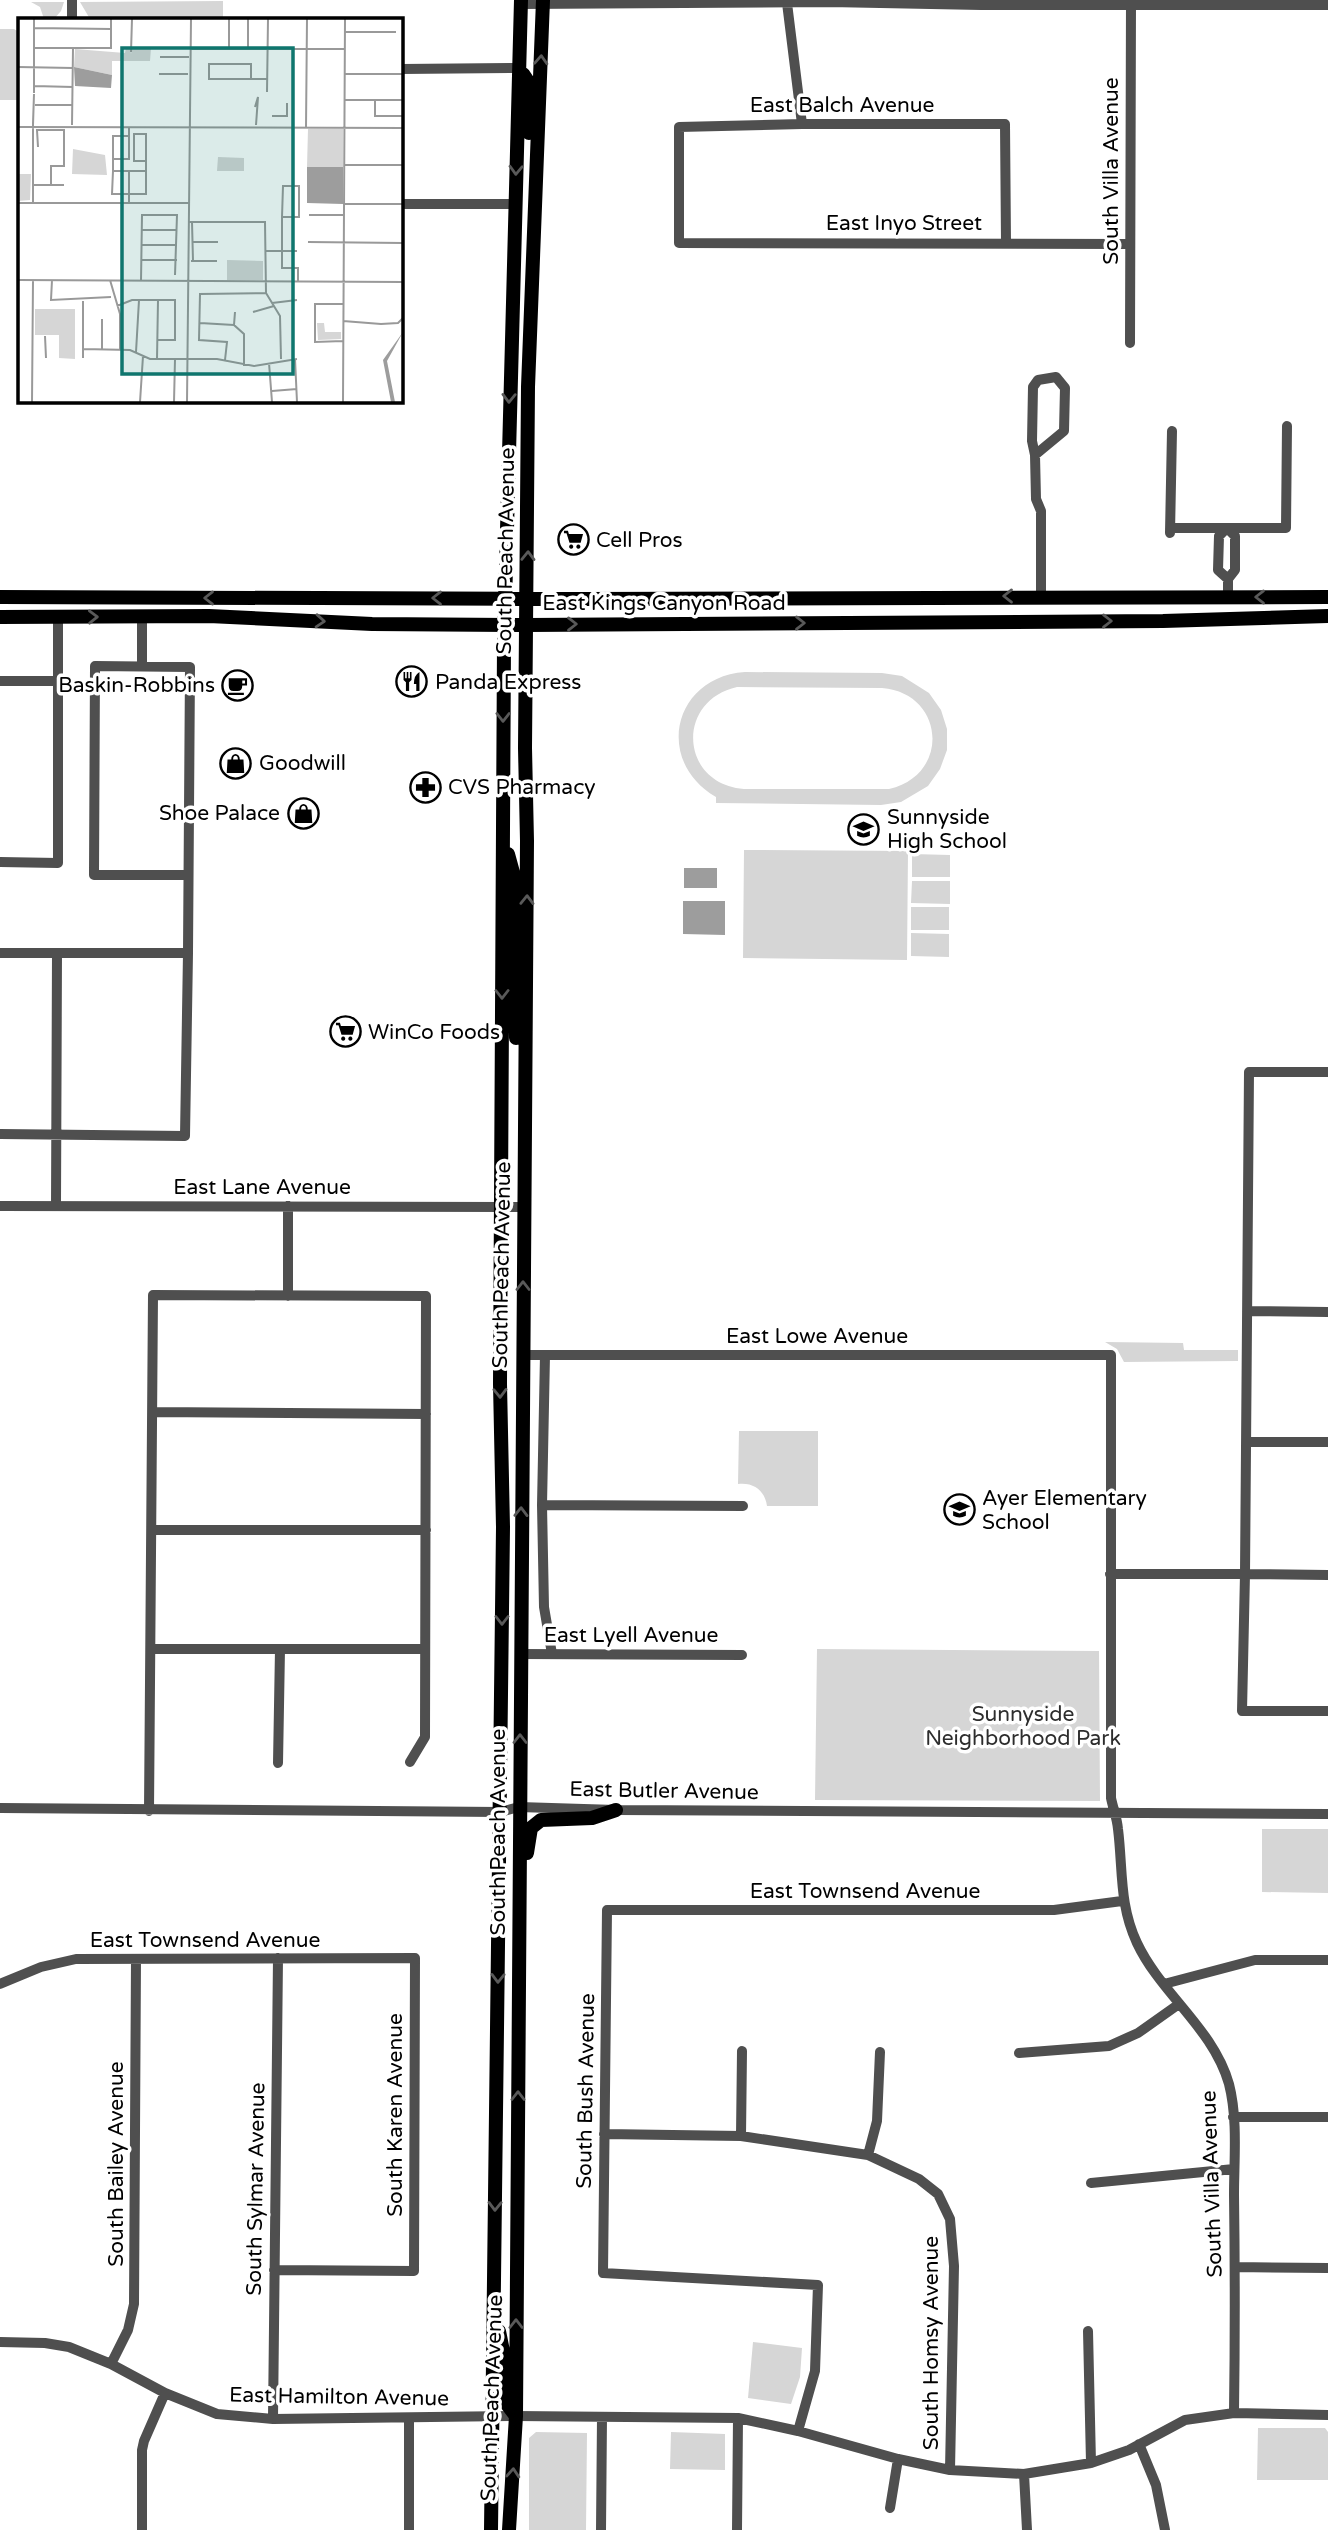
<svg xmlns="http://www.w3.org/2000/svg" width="1328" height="2530" font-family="'Varela Round',sans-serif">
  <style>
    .green { fill: #d6d6d6; fill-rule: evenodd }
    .water { fill: #9d9d9d }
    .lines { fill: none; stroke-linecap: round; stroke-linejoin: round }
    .minor { stroke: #4f4f4f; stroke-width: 10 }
    .major { stroke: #000; stroke-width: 14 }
    .oneway { stroke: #595959 }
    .labels { text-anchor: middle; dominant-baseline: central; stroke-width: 7; stroke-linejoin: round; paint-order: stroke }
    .street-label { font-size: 21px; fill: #000; stroke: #fff }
    .poi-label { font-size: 21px; fill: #000; stroke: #fff; text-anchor: start }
    .park-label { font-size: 21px; fill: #2d2d2d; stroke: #fff }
    .inset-road { fill: none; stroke: #999; stroke-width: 2 }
    .view { fill: #0f766e; fill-opacity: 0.15; stroke: #0f766e; stroke-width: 3.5 }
    .inset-edge { fill: none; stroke: #000; stroke-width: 3.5 }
  </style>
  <rect width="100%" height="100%" fill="#fff"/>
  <path class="green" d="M223 1V19H90L80 2Z
    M31 2H64L61 11 54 19H44L40 7Z
    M0 29H14L19 32V100H0Z
    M745 672 882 673 902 676 929 693 941 710 947 729V750L940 769 928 786 901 802 881 805 716 803V797C654 761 673 677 745 672ZM737 687 882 688C945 693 951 775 889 789H744C680 784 675 701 737 687Z
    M744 850 908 851 907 960 743 958Z
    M912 854 950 855V877H912Z
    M912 881H950V904L911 903Z
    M911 907H949V930H911Z
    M911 933 949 934V957L911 956Z
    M1105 1342 1183 1343 1184 1350H1238V1361L1124 1362 1117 1349Z
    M739 1431H818V1506H767C765 1491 754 1482 738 1484Z
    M817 1649 1099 1651 1100 1801 815 1800Z
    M1262 1829H1328V1893L1262 1892Z
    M753 2342 802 2348 800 2377 791 2404 748 2398Z
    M1258 2428H1325L1328 2432V2480H1257Z
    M536 2432 587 2433 586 2530H529V2438Z
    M671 2432 725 2434V2470L670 2469Z"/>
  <path class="water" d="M684 868H717V888H684Z
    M683 901H725V935L683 934Z"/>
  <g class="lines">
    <path class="minor" d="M787 3 802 124
      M521 4 830 2 981 5H1328
      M72 19V0
      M401 69 519 68
      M401 204H515
      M1006 243 1005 124H802L679 127V243L1129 244
      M1130 343 1131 0
      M1035 455 1064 431 1065 388 1056 377 1038 380 1033 387 1032 441 1035 455 1036 499 1041 511V596
      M1170 528H1286L1287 426
      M1170 533 1172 431
      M1228 579 1218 570 1219 536 1227 528 1235 536V570L1228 579V597
      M142 616V666
      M0 681H59
      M0 862 58 863V617
      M0 953H57
      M0 1134 185 1136 188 953
      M0 1206 524 1207
      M56 1206 57 953H188L190 667 95 666 94 875H188
      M288 1206V1296
      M1247 1311 1328 1312
      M523 1355H1111V1798C1113 1808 1117 1818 1118 1829 1123 1869 1119 1905 1137 1943 1161 1994 1213 2028 1229 2084 1238 2119 1234 2160 1234 2195 1235 2268 1235 2341 1234 2413
      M545 1355 542 1505 544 1607 552 1654
      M153 1412 426 1414
      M1247 1442H1328
      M542 1505 743 1506
      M152 1530H426
      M1110 1574H1245L1249 1072H1328
      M1328 1575 1245 1574 1242 1711H1328
      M151 1649H425
      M520 1654 742 1655
      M278 1763 280 1649
      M0 1808 500 1812 519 1807 616 1810 1328 1814
      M149 1811 153 1295 426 1296 425 1737 410 1762
      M0 1984 41 1967 76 1959 415 1958 414 2271 274 2270
      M1164 1984 1255 1960H1328
      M880 2052 877 2121 868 2155 919 2179 938 2194 950 2219 954 2266 950 2470
      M1019 2053 1109 2046 1138 2033 1179 2004
      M1233 2117H1328
      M604 2134 741 2136 868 2155
      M741 2136 742 2051
      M1091 2183 1234 2169
      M1235 2267 1328 2268
      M1088 2331 1091 2463
      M0 2342 45 2343 69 2347 111 2364 165 2393 217 2414 273 2419 516 2416 738 2418 798 2431 898 2459 950 2470 1024 2474 1091 2463 1129 2450 1185 2420 1234 2413 1328 2415
      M111 2364 128 2330 134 2304 136 1959
      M273 2419 278 1958
      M798 2431 815 2371 818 2285 603 2273 607 1910H1054L1122 1901
      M1139 2444 1156 2485 1165 2530
      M1024 2474 1027 2530
      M890 2508 898 2459
      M142 2530V2450L144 2441 165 2393
      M409 2530V2418
      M601 2530 602 2417
      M737 2530 738 2418"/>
    <path class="major" d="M523 74 529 83V133
      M0 597 585 599 1328 597
      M0 617 209 616 372 624 527 625 1163 621 1328 616
      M508 854 514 876V948L517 957 526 962
      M503 961 512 965 515 971 516 1038
      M527 1853 531 1828 541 1820 592 1818 616 1810
      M499 2331 506 2366V2403L516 2416
      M491 2530 503 1527 500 1384 504 643 521 0
      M509 2530 516 2416 527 841 525 748 528 387 543 0"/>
  </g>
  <defs><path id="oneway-chevron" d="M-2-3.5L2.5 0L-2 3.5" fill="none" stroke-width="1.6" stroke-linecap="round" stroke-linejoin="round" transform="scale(1.75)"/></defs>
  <g class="oneway">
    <use href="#oneway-chevron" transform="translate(541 60) rotate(-87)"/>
    <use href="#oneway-chevron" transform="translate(516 170) rotate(92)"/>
    <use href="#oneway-chevron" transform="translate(509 398) rotate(91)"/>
    <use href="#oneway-chevron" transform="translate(528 556) rotate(-89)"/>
    <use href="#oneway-chevron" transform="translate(1008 596) rotate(180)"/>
    <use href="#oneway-chevron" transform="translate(1260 597) rotate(180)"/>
    <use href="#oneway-chevron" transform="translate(209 598) rotate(-180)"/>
    <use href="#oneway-chevron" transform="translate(437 598) rotate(180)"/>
    <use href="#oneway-chevron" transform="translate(93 617) rotate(-1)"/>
    <use href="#oneway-chevron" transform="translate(320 621) rotate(4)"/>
    <use href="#oneway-chevron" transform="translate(1107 621)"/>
    <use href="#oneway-chevron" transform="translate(800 623)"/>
    <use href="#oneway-chevron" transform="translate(572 624)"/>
    <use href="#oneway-chevron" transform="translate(503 717) rotate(90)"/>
    <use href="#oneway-chevron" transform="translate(527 900) rotate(-89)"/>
    <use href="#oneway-chevron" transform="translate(502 994) rotate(90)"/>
    <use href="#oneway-chevron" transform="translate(523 1286) rotate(-90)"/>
    <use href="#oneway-chevron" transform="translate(500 1393) rotate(89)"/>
    <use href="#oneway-chevron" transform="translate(521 1512) rotate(-89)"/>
    <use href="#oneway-chevron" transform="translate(502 1620) rotate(90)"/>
    <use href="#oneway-chevron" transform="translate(520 1739) rotate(-90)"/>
    <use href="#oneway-chevron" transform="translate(498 1978) rotate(91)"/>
    <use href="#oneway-chevron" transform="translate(518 2096) rotate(-90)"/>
    <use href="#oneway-chevron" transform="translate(495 2206) rotate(91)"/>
    <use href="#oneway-chevron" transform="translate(516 2324) rotate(-90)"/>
    <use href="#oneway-chevron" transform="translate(513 2473) rotate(-86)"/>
  </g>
  <defs>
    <symbol id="supermarket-ring" viewBox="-11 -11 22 22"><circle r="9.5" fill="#fff" stroke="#000" stroke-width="1.5"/><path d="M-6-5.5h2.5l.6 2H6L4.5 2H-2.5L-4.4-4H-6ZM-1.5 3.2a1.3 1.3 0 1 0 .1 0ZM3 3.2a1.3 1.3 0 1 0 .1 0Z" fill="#000"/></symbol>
    <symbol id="restaurant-ring" viewBox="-11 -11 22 22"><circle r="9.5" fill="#fff" stroke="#000" stroke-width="1.5"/><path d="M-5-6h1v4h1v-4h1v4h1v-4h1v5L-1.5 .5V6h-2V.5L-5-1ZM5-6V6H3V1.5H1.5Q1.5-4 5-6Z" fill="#000"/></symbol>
    <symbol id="cafe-ring" viewBox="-11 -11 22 22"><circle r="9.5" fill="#fff" stroke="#000" stroke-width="1.5"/><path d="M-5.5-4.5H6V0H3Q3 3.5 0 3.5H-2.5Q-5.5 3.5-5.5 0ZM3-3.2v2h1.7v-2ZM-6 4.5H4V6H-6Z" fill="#000"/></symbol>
    <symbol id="shop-ring" viewBox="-11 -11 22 22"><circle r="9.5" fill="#fff" stroke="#000" stroke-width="1.5"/><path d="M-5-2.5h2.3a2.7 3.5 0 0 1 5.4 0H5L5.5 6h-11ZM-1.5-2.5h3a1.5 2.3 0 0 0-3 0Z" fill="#000"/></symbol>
    <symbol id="pharmacy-ring" viewBox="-11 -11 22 22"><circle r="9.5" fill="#fff" stroke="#000" stroke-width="1.5"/><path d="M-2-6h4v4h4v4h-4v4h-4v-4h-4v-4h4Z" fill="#000"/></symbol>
    <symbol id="school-ring" viewBox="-11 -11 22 22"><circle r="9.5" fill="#fff" stroke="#000" stroke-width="1.5"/><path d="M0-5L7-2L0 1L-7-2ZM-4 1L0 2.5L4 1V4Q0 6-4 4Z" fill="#000"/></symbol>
  </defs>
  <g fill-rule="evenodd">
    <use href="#supermarket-ring" x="556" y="522" width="35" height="35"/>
    <use href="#restaurant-ring" x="394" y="664" width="35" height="35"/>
    <use href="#cafe-ring" x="220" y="668" width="35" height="35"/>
    <use href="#shop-ring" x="218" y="746" width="35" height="35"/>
    <use href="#pharmacy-ring" x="408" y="770" width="35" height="35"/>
    <use href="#shop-ring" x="286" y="796" width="35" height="35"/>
    <use href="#school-ring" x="846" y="812" width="35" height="35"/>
    <use href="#supermarket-ring" x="328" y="1014" width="35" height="35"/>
    <use href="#school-ring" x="942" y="1492" width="35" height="35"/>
  </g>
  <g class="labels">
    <g class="street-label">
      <text x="842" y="105">East Balch Avenue</text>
      <text transform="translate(1111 171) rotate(-90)">South Villa Avenue</text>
      <text x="904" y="223">East Inyo Street</text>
      <text transform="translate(506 551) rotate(-89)">South Peach Avenue</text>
      <text x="664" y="603">East Kings Canyon Road</text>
      <text x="262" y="1187">East Lane Avenue</text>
      <text transform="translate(502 1265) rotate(-89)">South Peach Avenue</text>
      <text x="817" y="1336">East Lowe Avenue</text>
      <text x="631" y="1635">East Lyell Avenue</text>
      <text transform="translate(664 1791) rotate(1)">East Butler Avenue</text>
      <text transform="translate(498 1832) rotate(-90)">South Peach Avenue</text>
      <text x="865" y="1891">East Townsend Avenue</text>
      <text x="205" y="1940">East Townsend Avenue</text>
      <text transform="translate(586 2091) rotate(-89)">South Bush Avenue</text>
      <text transform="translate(395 2115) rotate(-90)">South Karen Avenue</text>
      <text transform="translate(116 2164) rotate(-90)">South Bailey Avenue</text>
      <text transform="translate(1212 2184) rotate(-92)">South Villa Avenue</text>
      <text transform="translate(256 2189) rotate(-89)">South Sylmar Avenue</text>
      <text transform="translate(931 2343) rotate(-90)">South Homsy Avenue</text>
      <text transform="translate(339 2397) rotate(1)">East Hamilton Avenue</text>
      <text transform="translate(492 2398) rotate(-88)">South Peach Avenue</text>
    </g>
    <g class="poi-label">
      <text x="596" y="540">Cell Pros</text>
      <text x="435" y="682">Panda Express</text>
      <text x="215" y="685" text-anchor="end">Baskin-Robbins</text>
      <text x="259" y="763">Goodwill</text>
      <text x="448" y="787">CVS Pharmacy</text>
      <text x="280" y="813" text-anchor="end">Shoe Palace</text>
      <text x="887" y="817">Sunnyside<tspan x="887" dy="24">High School</tspan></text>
      <text x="368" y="1032">WinCo Foods</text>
      <text x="982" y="1498">Ayer Elementary<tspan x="982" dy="24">School</tspan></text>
    </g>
    <g class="park-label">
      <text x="1023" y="1714">Sunnyside<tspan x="1023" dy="24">Neighborhood Park</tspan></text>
    </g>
  </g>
  <g transform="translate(18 18)">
    <rect width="385" height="385" fill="#fff"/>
    <path d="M108 30H112L113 36 114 30H133L132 43H94V57L56 49 57 31 107 35ZM290 111H325V149H289ZM55 131 87 137 89 157 54 156ZM200 139 226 140V153H199ZM0 156H13L12 182 0 183ZM209 242 245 243V262H209ZM17 291H57V341L41 340V317H17ZM299 305H306L307 314H323V321L300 322Z" fill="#d6d6d6"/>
    <path d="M56 49 94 57 93 70 57 68ZM289 149H325V186L289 185ZM385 314 369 343 377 384H373L365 342Z" fill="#9d9d9d"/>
    <path class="inset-road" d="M16 10 93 11M327 14H378M16 30H93V1M211 30V1M230 30V1M172 31H327M113 34 114 1M142 39H171M0 49 55 50M141 56H170M327 56H385M233 61V46H191V61H249M16 68 55 69M249 74 250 1M16 75V1M327 82H385M357 82V98H385M17 87H54M237 89 240 79 238 107M254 98H269V85M54 107 55 30M0 109 385 110M288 109 289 1M20 129 19 112H46V148H33V167M95 141H111V110M326 147H385M95 153 94 176H128V153M111 153H95V118H112M15 167H46M0 185H171M15 185V105L16 76 15 107M111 185V153H128V116H116V143H128M326 186H385M291 197H326M171 204H247L248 275 262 298 263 341M174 204 175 243M124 212H159M174 224H200M290 224 385 225M123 227H159M247 233H264V199L265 168H281V199H264M279 233H264V250H280V264M123 242H159M173 243H199M0 262 385 264M34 262 33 282 93 279M92 262 102 296V331M123 263 124 197H159L157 257M254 285 279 282M99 288 114 282H157V322H139M217 294 216 307 226 316V348M235 294 256 288M325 303 363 306 380 305 385 300M182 305 216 307M27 318 28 340M325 323 297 324V286H325M65 331 112 332 132 341H199L236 348 279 341M84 331V301M118 334 121 282M65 340V283M139 341 140 282M277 341 279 384M207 342 209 324 181 322 182 276 248 275M251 345 254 384M254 373 279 371M14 384 15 262M122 384 125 338M156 384 157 341M169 384 173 1M325 384 327 1"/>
    <path class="view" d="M104 30H275V356H104Z"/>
    <rect width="385" height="385" class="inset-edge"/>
  </g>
</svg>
